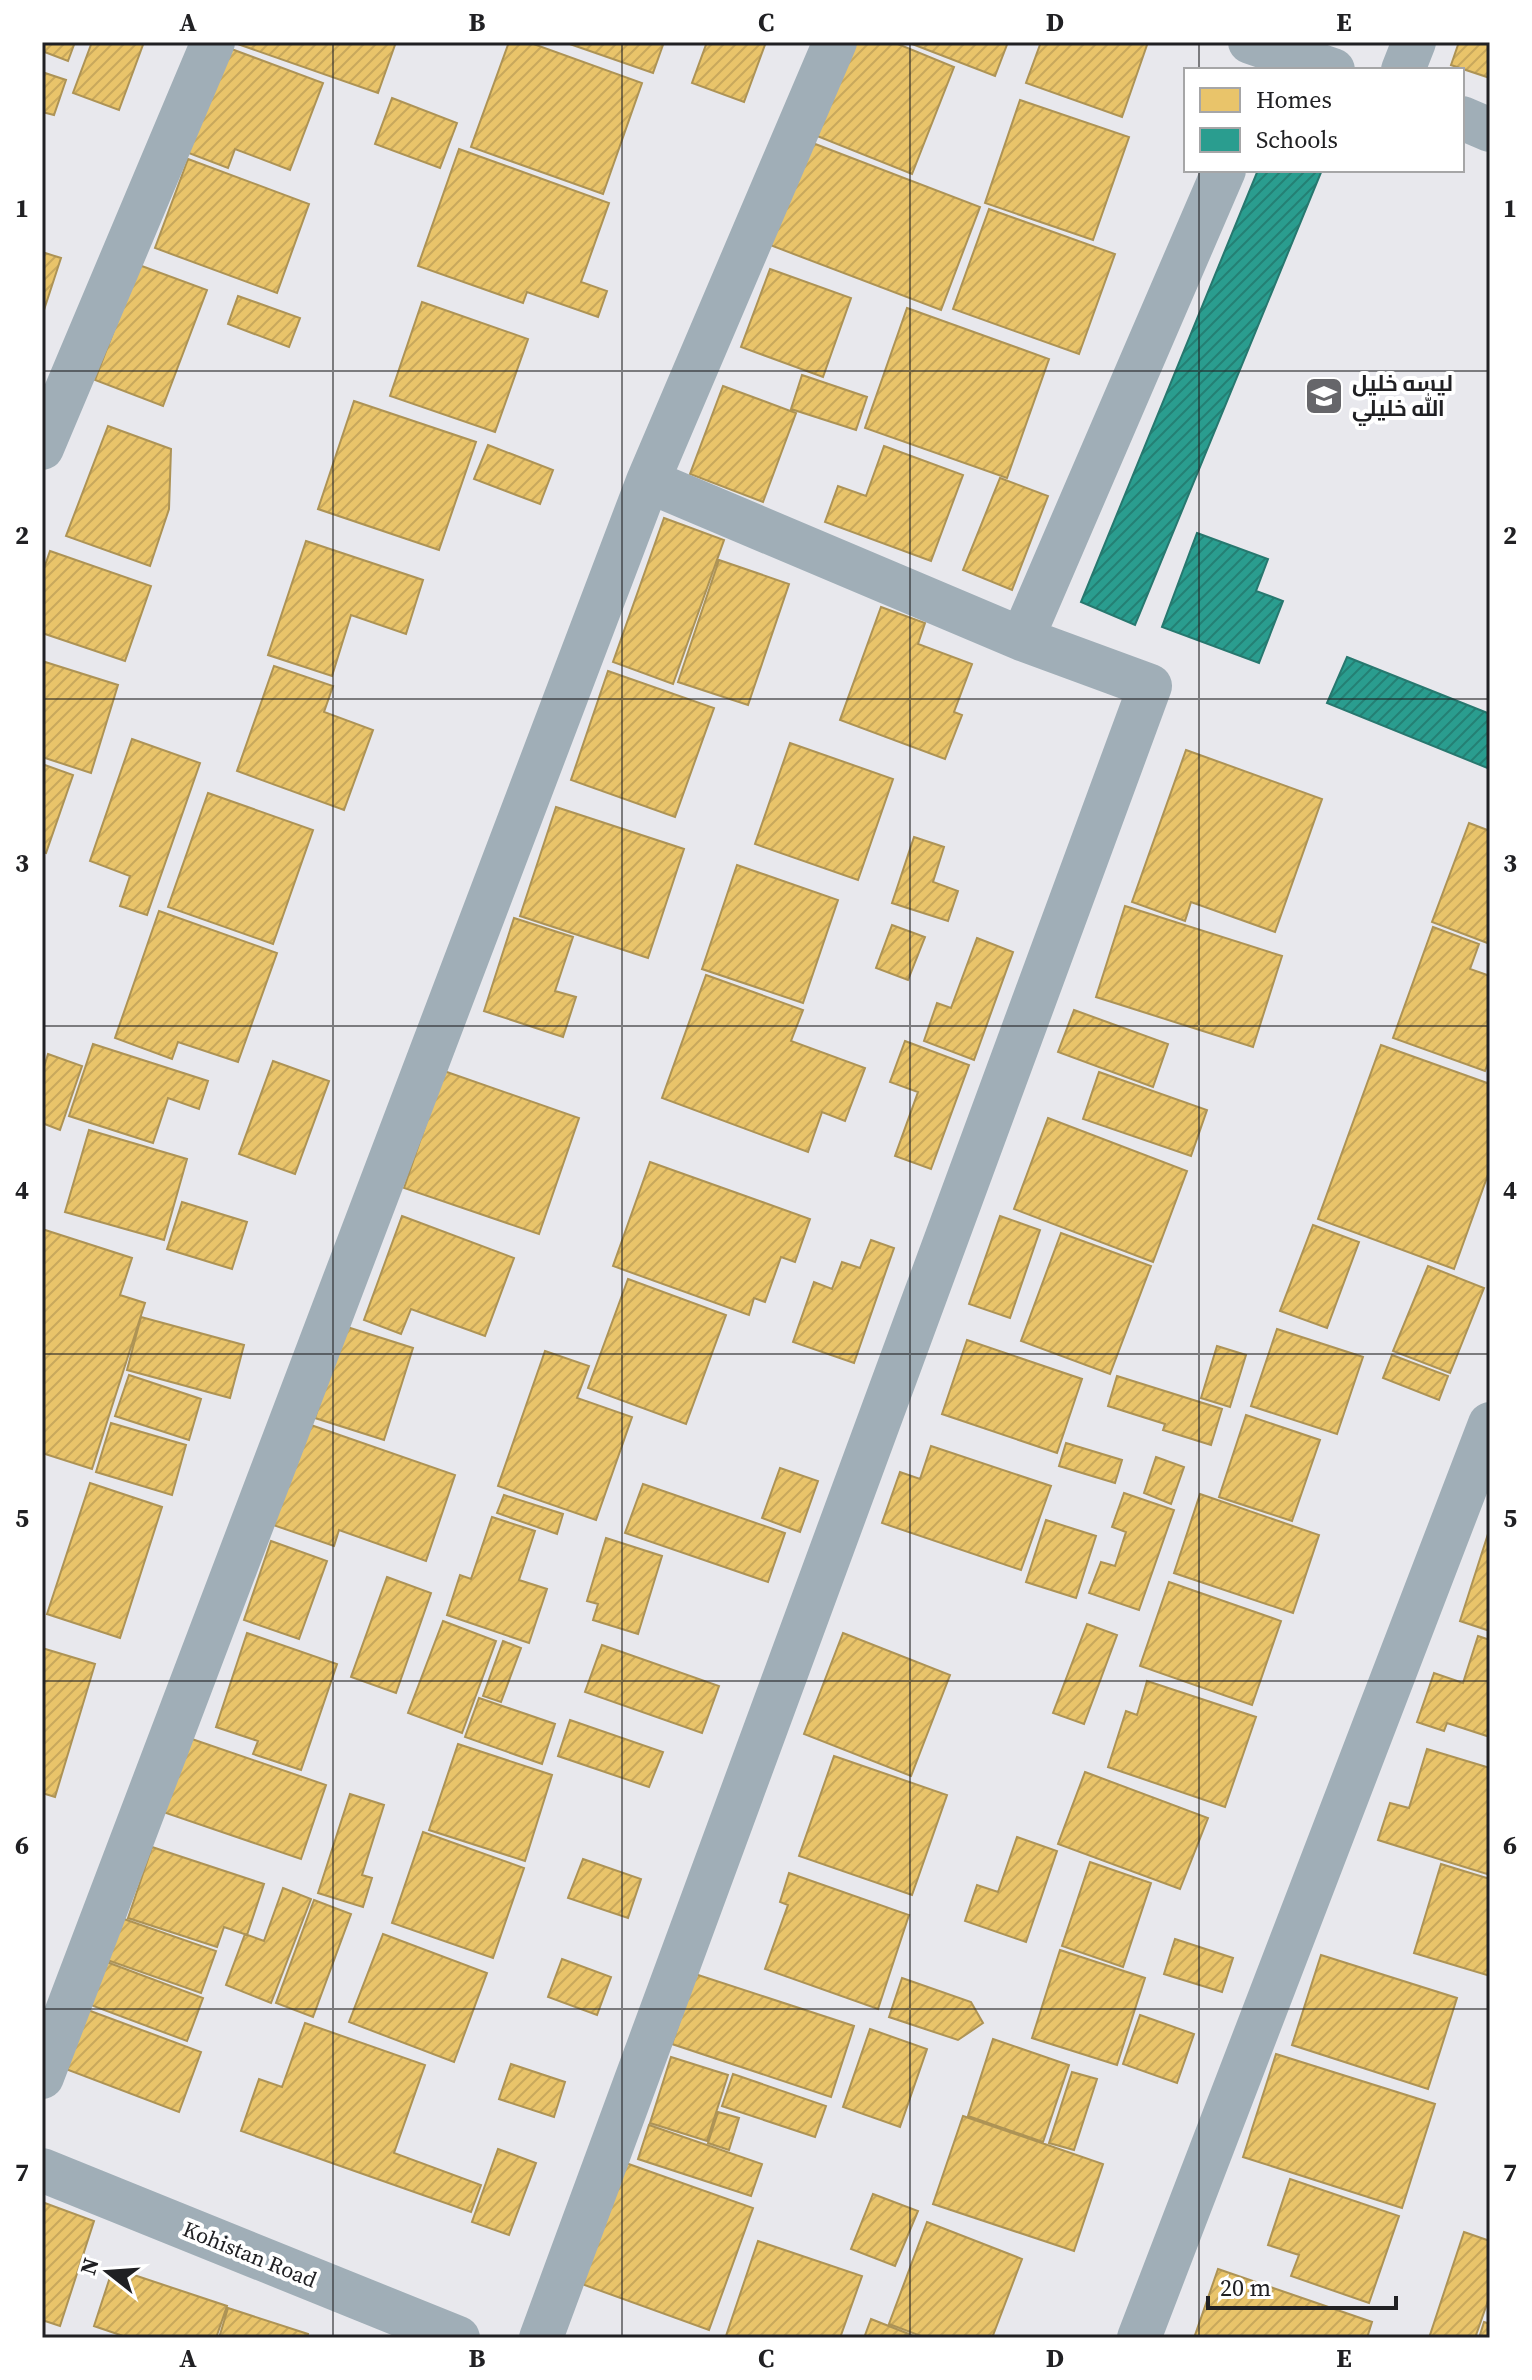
<svg xmlns="http://www.w3.org/2000/svg" width="1532" height="2380" font-family="'Source Serif 4',Cairo,serif">
  <style>
    .homes { fill: url(#homes-hatch); stroke: #ad9355; stroke-width: 2 }
    .schools { fill: url(#schools-hatch); stroke: #27786f; stroke-width: 2 }
    .lines { fill: none; stroke-linecap: round; stroke-linejoin: round }
    .minor { stroke: #a0aeb7; stroke-width: 44 }
    .grid { fill: none; stroke: #202023; stroke-width: 2; stroke-opacity: 0.55 }
    .labels { text-anchor: middle; dominant-baseline: central; stroke-width: 8; stroke-linejoin: round; paint-order: stroke }
    .poi-label { font-size: 22px; font-weight: bold; fill: #202023; stroke: #fff; text-anchor: start }
    .street-label { font-size: 22px; fill: #202023; stroke: #fff }
    .neatline { fill: none; stroke: #202023; stroke-width: 3 }
    .grid-label { font-size: 26px; text-anchor: middle; font-weight: bold; fill: #202023 }
  </style>
  <defs>
    <pattern id="homes-hatch" width="6" height="6" patternUnits="userSpaceOnUse" patternTransform="scale(2)"><rect width="6" height="6" fill="#e9c46a"/><path d="M-1 1l2-2M0 6l6-6M5 7l2-2" fill="none" stroke="#c8a85c"/></pattern>
    <pattern id="schools-hatch" width="6" height="6" patternUnits="userSpaceOnUse" patternTransform="scale(2)"><rect width="6" height="6" fill="#2a9d8f"/><path d="M-1 1l2-2M0 6l6-6M5 7l2-2" fill="none" stroke="#248074"/></pattern>
  </defs>
  <rect width="100%" height="100%" fill="#e8e8ed"/>
  <path class="homes" d="M42 42H75L68 61 42 51Z
    M92 42H144L119 110 73 93Z
    M232 42H396L378 93Z
    M509 42H528L642 83 603 194 471 147Z
    M564 42H664L653 73Z
    M707 42H766L744 102 692 83Z
    M849 42H893L954 67 912 174 812 134Z
    M907 42H1008L995 76Z
    M1041 42H1148L1122 117 1026 83Z
    M1459 42H1490V78L1451 65Z
    M226 47 323 83 290 170 235 149 228 168 186 152Z
    M42 72 66 80 54 115 42 112Z
    M392 98 457 123 440 168 375 144Z
    M1020 100 1129 137 1093 240 985 203Z
    M810 142 980 207 941 310 770 245Z
    M459 149 609 203 581 282 607 291 598 317 527 292 523 303 418 266Z
    M188 159 309 204 277 293 155 248Z
    M989 209 1115 254 1079 354 953 309Z
    M42 252 61 258 42 316Z
    M139 265 207 290 163 406 95 380Z
    M770 269 851 298 823 377 741 347Z
    M238 296 300 318 289 347 228 324Z
    M422 302 528 339 495 432 390 396Z
    M907 308 1049 359 1007 478 865 428Z
    M802 375 867 397 856 430 791 409Z
    M723 386 796 413 763 502 690 474Z
    M354 401 476 442 439 550 318 509Z
    M108 426 171 449 169 509 150 566 66 536Z
    M488 445 553 470 540 504 474 479Z
    M884 446 963 475 931 561 825 522 838 486 866 496Z
    M1000 478 1048 496 1012 590 963 570Z
    M664 518 724 540 673 684 613 662Z
    M306 541 423 580 406 634 351 615 332 676 268 655Z
    M50 551 151 586 125 661 42 633V574Z
    M719 560 789 584 748 705 678 682Z
    M881 607 925 623 918 644 972 664 954 712 962 715 945 759 840 720Z
    M42 661 118 685 91 773 42 757Z
    M274 666 333 686 324 712 373 730 344 810 237 771Z
    M608 671 714 708 675 817 571 780Z
    M132 739 200 763 147 915 120 906 130 876 90 861Z
    M790 743 893 779 858 880 755 844Z
    M1186 750 1322 799 1275 932 1191 902 1185 921 1132 902Z
    M42 764 73 775 46 853 42 852Z
    M208 793 313 830 273 944 168 907Z
    M556 807 684 849 648 958 520 916Z
    M1469 823 1490 831V944L1432 922Z
    M914 837 944 847 933 882 958 891 948 921 892 903Z
    M737 865 838 900 803 1003 702 969Z
    M1125 906 1282 956 1253 1047 1096 997Z
    M159 911 277 953 238 1062 178 1042 172 1059 115 1038Z
    M514 918 573 937 555 991 576 997 563 1037 484 1011Z
    M892 925 925 937 908 980 876 968Z
    M1433 927 1479 944 1470 969 1490 976V1058L1485 1071 1393 1038Z
    M977 938 1013 952 974 1060 924 1041 937 1003 951 1008Z
    M706 975 803 1010 791 1041 865 1068 845 1121 822 1112 808 1152 662 1098Z
    M1074 1010 1168 1044 1153 1087 1058 1052Z
    M905 1041 969 1065 931 1169 895 1156 918 1092 890 1082Z
    M93 1044 208 1081 199 1109 168 1098 153 1143 69 1116Z
    M1381 1045 1490 1084V1169L1454 1269 1318 1219Z
    M48 1054 82 1066 60 1130 42 1123V1073Z
    M273 1061 329 1081 295 1174 239 1154Z
    M444 1071 579 1118 539 1234 404 1188Z
    M1099 1072 1207 1110 1191 1156 1083 1119Z
    M1048 1118 1187 1171 1153 1262 1014 1209Z
    M89 1130 187 1159 164 1240 65 1212Z
    M650 1162 810 1219 795 1262 781 1257 765 1302 754 1298 749 1315 613 1266Z
    M182 1202 247 1222 232 1269 167 1249Z
    M402 1216 514 1258 485 1336 411 1309 401 1334 364 1320Z
    M1000 1216 1040 1230 1010 1318 969 1304Z
    M1313 1225 1359 1242 1327 1328 1280 1311Z
    M42 1229 132 1258 120 1295 145 1303 92 1469 42 1453Z
    M1061 1233 1151 1266 1110 1374 1021 1341Z
    M871 1240 894 1248 854 1363 793 1342 814 1282 832 1289 842 1262 860 1268Z
    M1428 1266 1484 1288 1450 1373 1393 1351Z
    M628 1279 726 1315 686 1424 588 1388Z
    M141 1317 244 1345 230 1398 127 1370Z
    M344 1326 413 1348 384 1440 315 1418Z
    M1277 1329 1363 1357 1337 1434 1251 1406Z
    M967 1340 1082 1379 1057 1453 942 1414Z
    M1217 1346 1246 1355 1230 1407 1201 1398Z
    M545 1351 589 1366 577 1398 632 1417 596 1520 498 1486Z
    M1392 1355 1448 1376 1439 1400 1383 1378Z
    M129 1375 201 1399 189 1440 115 1416Z
    M1117 1376 1222 1409 1211 1445 1163 1430 1165 1424 1108 1406Z
    M1246 1415 1320 1440 1292 1521 1219 1497Z
    M111 1423 186 1445 172 1495 96 1472Z
    M308 1424 455 1475 426 1561 339 1530 334 1546 273 1525Z
    M1066 1443 1122 1460 1115 1483 1059 1466Z
    M931 1446 1051 1486 1021 1570 882 1523 900 1472 920 1479Z
    M1156 1457 1184 1467 1171 1504 1144 1493Z
    M780 1468 818 1481 800 1532 762 1518Z
    M90 1483 162 1507 120 1638 47 1614Z
    M643 1484 785 1533 768 1582 625 1533Z
    M1124 1493 1174 1510 1139 1610 1089 1593 1101 1562 1115 1566 1126 1532 1112 1527Z
    M1200 1494 1319 1535 1293 1613 1174 1573Z
    M504 1495 563 1514 557 1534 497 1513Z
    M492 1517 535 1531 519 1580 547 1589 529 1643 447 1615 460 1575 471 1579Z
    M1046 1520 1096 1536 1076 1598 1026 1582Z
    M1488 1534H1490V1631L1460 1621Z
    M606 1538 662 1556 638 1634 593 1620 598 1604 587 1601Z
    M271 1541 327 1561 299 1639 244 1620Z
    M387 1577 431 1593 396 1693 351 1677Z
    M1169 1582 1281 1621 1252 1705 1140 1666Z
    M443 1621 496 1641 462 1733 408 1713Z
    M1087 1624 1117 1635 1084 1724 1053 1713Z
    M247 1633 337 1664 301 1770 253 1754 258 1741 216 1727Z
    M843 1633 950 1675 911 1776 804 1734Z
    M1478 1636 1490 1640V1737L1447 1723 1444 1731 1417 1722 1434 1673 1463 1683Z
    M503 1641 521 1648 501 1702 483 1696Z
    M602 1645 719 1686 702 1733 585 1692Z
    M42 1648 95 1664 55 1797 42 1793Z
    M1147 1681 1256 1717 1225 1807 1108 1767 1126 1711 1137 1715Z
    M479 1698 555 1724 542 1764 465 1737Z
    M570 1720 663 1752 649 1787 558 1756Z
    M186 1737 326 1785 301 1859 160 1811Z
    M458 1744 552 1775 525 1861 429 1830Z
    M1427 1749 1490 1768V1875L1378 1840 1390 1803 1409 1808Z
    M834 1756 947 1795 912 1895 799 1856Z
    M1085 1772 1208 1818 1180 1889 1058 1844Z
    M350 1794 384 1805 362 1875 372 1878 363 1907 318 1893Z
    M423 1832 524 1868 493 1958 392 1923Z
    M1017 1837 1057 1851 1026 1942 965 1921 977 1885 998 1892Z
    M152 1847 264 1884 247 1935 224 1927 217 1947 128 1918Z
    M583 1859 641 1879 628 1918 568 1898Z
    M1090 1862 1151 1883 1123 1967 1062 1946Z
    M1441 1864 1490 1879V1976L1414 1953Z
    M789 1873 909 1915 878 2009 765 1969 788 1905 780 1902Z
    M283 1888 311 1899 271 2003 226 1985 245 1934 264 1941Z
    M314 1900 351 1914 313 2017 276 2003Z
    M121 1918 216 1951 201 1993 107 1960Z
    M383 1934 487 1973 454 2062 349 2022Z
    M1175 1939 1233 1958 1222 1992 1164 1974Z
    M1060 1950 1145 1978 1117 2065 1032 2038Z
    M1321 1955 1457 1998 1428 2089 1292 2045Z
    M562 1959 611 1977 597 2015 548 1997Z
    M104 1961 203 1998 187 2041 88 2004Z
    M695 1974 854 2026 831 2097 672 2044Z
    M902 1978 971 2002 983 2023 958 2040 889 2017Z
    M85 2009 201 2052 179 2112 63 2068Z
    M1140 2015 1194 2034 1177 2083 1123 2064Z
    M305 2023 425 2065 394 2153 481 2185 471 2212 241 2131 259 2079 282 2087Z
    M870 2029 927 2049 900 2127 843 2107Z
    M993 2039 1069 2065 1043 2142 968 2116Z
    M1276 2054 1435 2104 1402 2208 1243 2157Z
    M671 2057 728 2075 707 2141 650 2123Z
    M511 2064 565 2082 554 2117 499 2099Z
    M1072 2072 1097 2079 1074 2150 1049 2143Z
    M733 2074 826 2106 815 2137 722 2106Z
    M718 2112 739 2118 729 2150 708 2143Z
    M963 2116 1103 2164 1074 2251 933 2204Z
    M649 2125 762 2164 751 2196 638 2159Z
    M498 2149 536 2163 509 2235 472 2222Z
    M623 2162 753 2208 709 2330 579 2283Z
    M1290 2179 1399 2216 1369 2303 1291 2276 1299 2255 1268 2245Z
    M873 2194 918 2211 895 2266 851 2249Z
    M42 2202 94 2221 60 2326 42 2320Z
    M927 2222 1022 2259 992 2338H926L889 2324Z
    M1464 2232 1490 2241V2295L1475 2338H1429Z
    M758 2241 862 2276 840 2338 726 2336Z
    M113 2268 227 2306 216 2338H129L94 2326Z
    M1218 2269 1372 2322 1367 2338H1194Z
    M228 2308 308 2334 307 2338H219Z
    M871 2319 919 2338H864Z
    M1484 2322 1490 2324V2338H1479Z"/>
  <path class="schools" d="M1258 170H1322L1135 625 1081 602Z
    M1197 533 1268 559 1256 591 1283 601 1259 663 1162 627Z
    M1347 657 1490 714V769L1327 703Z"/>
  <g class="lines">
    <path class="minor" d="M1250 42 1333 70
      M1403 70 1414 42
      M1462 118 1490 130
      M42 448 213 42
      M1022 639 1224 170
      M42 2077 648 481 835 42
      M42 2170 458 2338
      M541 2338 1150 686 1022 639 648 481
      M1139 2338 1490 1424"/>
  </g>
  <path class="grid" d="M333 42V2338M622 42V2338M910 42V2338M1199 42V70M1199 170V2338M42 371H1490M42 699H1490M42 1026H1490M42 1354H1490M42 1681H1490M42 2009H1490"/>
  <defs>
    <symbol id="school-square" viewBox="-11 -11 22 22"><rect x="-9" y="-9" width="18" height="18" rx="4" fill="#66666a" stroke="#fff"/><path d="M0-5L7-2L0 1L-7-2ZM-4 1L0 2.5L4 1V4Q0 6-4 4Z" fill="#fff"/></symbol>
  </defs>
  <g fill-rule="evenodd">
    <use href="#school-square" x="1302" y="374" width="44" height="44"/>
  </g>
  <g class="labels">
    <g class="poi-label">
      <text x="1352" y="383">ليسه خليل<tspan x="1352" dy="25">الله خليلي</tspan></text>
    </g>
    <g class="street-label">
      <text transform="translate(250 2254) rotate(22)">Kohistan Road</text>
    </g>
  </g>
  <rect width="1532" height="2380" fill="none" stroke="#ffffff" stroke-width="88"/>
  <rect x="1184" y="68" width="280" height="104" fill="#ffffff" stroke="#a6a6a7" stroke-width="2"/>
  <rect x="1200" y="88" width="40" height="24" fill="#e9c46a" stroke="#a6a6a7" stroke-width="2"/>
  <text x="1256" y="108" font-size="24" fill="#202023">Homes</text>
  <rect x="1200" y="128" width="40" height="24" fill="#2a9d8f" stroke="#a6a6a7" stroke-width="2"/>
  <text x="1256" y="148" font-size="24" fill="#202023">Schools</text>
  <g transform="translate(108 2272) rotate(287)" stroke="#ffffff" stroke-width="6" paint-order="stroke">
  <path d="M0-6L14 30L0 20L-14 30Z" fill="#202023"/>
  <text y="-12" font-size="22" font-weight="bold" text-anchor="middle" fill="#202023">N</text>
  </g>
  <path d="M1208 2296v12h188v-12" fill="none" stroke="#202023" stroke-width="4"/>
  <text x="1220" y="2296" font-size="24" fill="#202023" stroke="#ffffff" stroke-width="6" paint-order="stroke">20 m</text>
  <rect x="44" y="44" width="1444" height="2292" class="neatline"/>
  <g class="grid-label">
    <text x="188" y="31">A</text>
    <text x="477" y="31">B</text>
    <text x="766" y="31">C</text>
    <text x="1055" y="31">D</text>
    <text x="1344" y="31">E</text>
    <text x="22" y="217">1</text>
    <text x="1510" y="217">1</text>
    <text x="22" y="544">2</text>
    <text x="1510" y="544">2</text>
    <text x="22" y="872">3</text>
    <text x="1510" y="872">3</text>
    <text x="22" y="1199">4</text>
    <text x="1510" y="1199">4</text>
    <text x="22" y="1527">5</text>
    <text x="1510" y="1527">5</text>
    <text x="22" y="1854">6</text>
    <text x="1510" y="1854">6</text>
    <text x="22" y="2181">7</text>
    <text x="1510" y="2181">7</text>
    <text x="188" y="2367">A</text>
    <text x="477" y="2367">B</text>
    <text x="766" y="2367">C</text>
    <text x="1055" y="2367">D</text>
    <text x="1344" y="2367">E</text>
  </g>
</svg>
